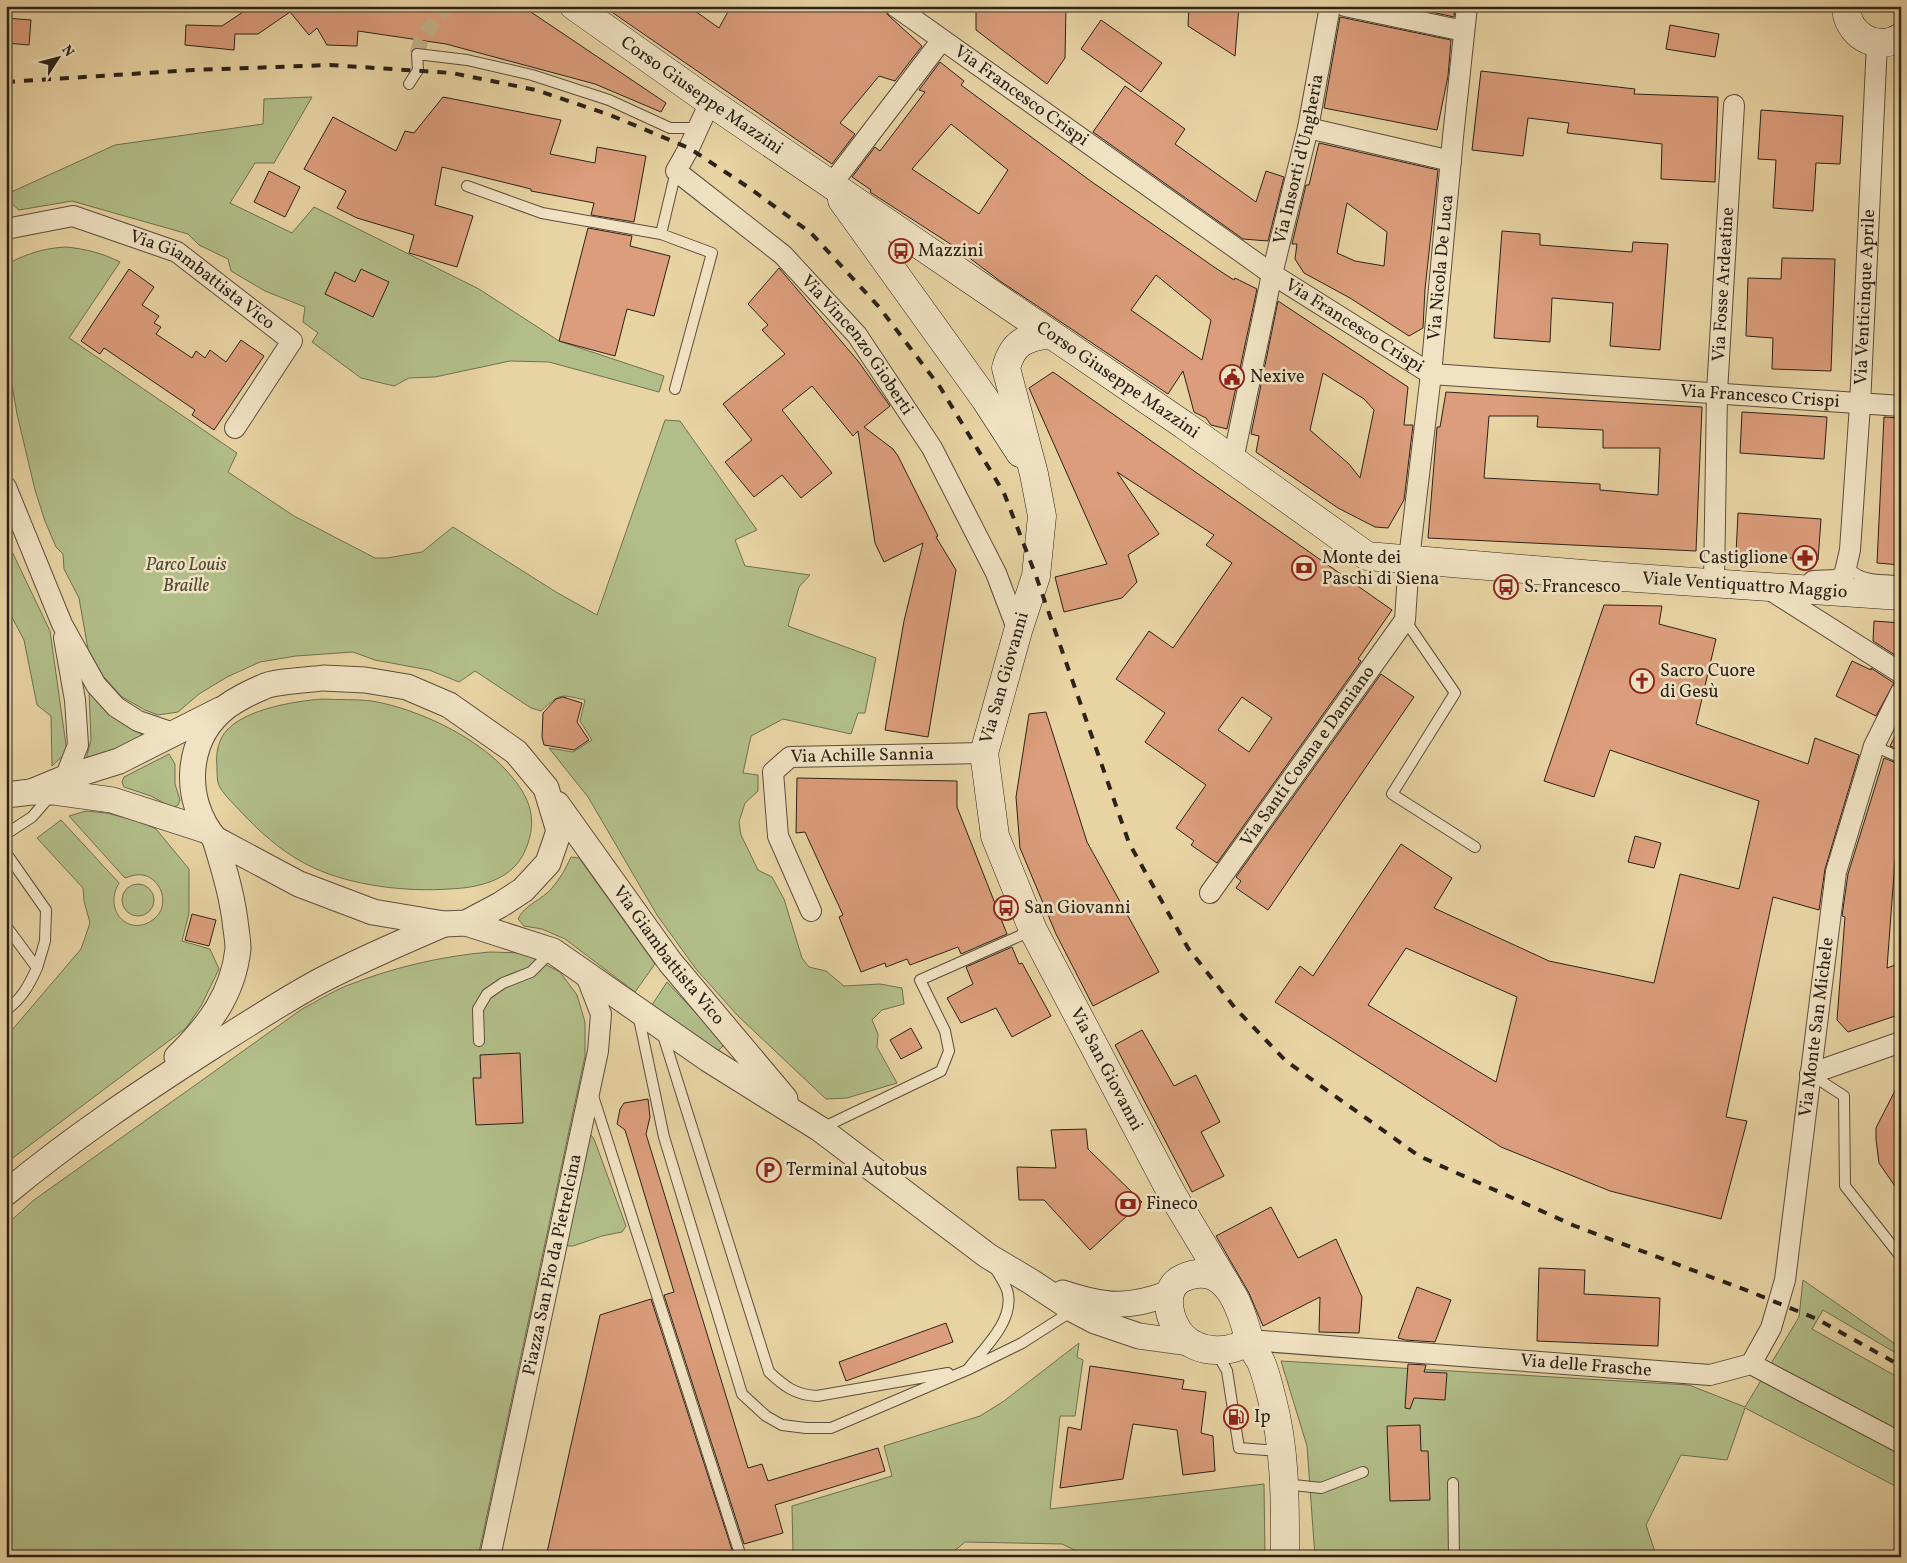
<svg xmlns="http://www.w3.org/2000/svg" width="1907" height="1563" font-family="Vollkorn,serif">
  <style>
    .green { fill: #b2be89; stroke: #6f7051 }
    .building { fill: #db9d7b; stroke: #2c2219; fill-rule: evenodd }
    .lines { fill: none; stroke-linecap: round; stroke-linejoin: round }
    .pedestrian-tunnel { stroke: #c2b087; stroke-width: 15; stroke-dasharray: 15 8; stroke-linecap: butt }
    .service-casing { stroke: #5b4e3c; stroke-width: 12 }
    .minor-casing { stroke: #5b4e3c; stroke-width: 22 }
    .tertiary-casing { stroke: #5b4e3c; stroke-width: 27 }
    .secondary-casing { stroke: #2c2219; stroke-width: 29 }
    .service { stroke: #f0e2c3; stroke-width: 10 }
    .minor { stroke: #f0e2c3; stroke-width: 20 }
    .tertiary { stroke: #f0e2c3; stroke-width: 25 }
    .secondary { stroke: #f0e2c3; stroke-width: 28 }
    .rail { stroke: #2c2219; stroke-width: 4; stroke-dasharray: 9 9; stroke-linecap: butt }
    .labels { text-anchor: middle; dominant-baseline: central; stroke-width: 5; stroke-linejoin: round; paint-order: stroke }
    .street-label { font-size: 18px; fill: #2c2219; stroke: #f0e2c3 }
    .poi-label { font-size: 18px; fill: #2c2219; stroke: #f0e2c3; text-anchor: start }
    .park-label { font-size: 18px; font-style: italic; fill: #4e4935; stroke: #f0e2c3 }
  </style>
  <rect width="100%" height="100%" fill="#e8d3a3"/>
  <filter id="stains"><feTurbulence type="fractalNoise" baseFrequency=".004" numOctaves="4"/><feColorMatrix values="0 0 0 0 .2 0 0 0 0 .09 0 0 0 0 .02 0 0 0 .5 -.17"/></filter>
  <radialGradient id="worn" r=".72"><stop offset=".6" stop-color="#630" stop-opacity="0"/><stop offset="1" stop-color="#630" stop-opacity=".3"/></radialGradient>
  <path class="green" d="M312 97 274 163H255L230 203 292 233 314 207 479 289 559 341 664 376 659 392 549 362 510 361 435 377 409 378 394 386 361 378 312 342 318 333 303 322 305 307 265 291 231 271 228 259 199 245 188 234 72 201 19 210 11 203 9 193 115 145 263 124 264 99Z
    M66 247C86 249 102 253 120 262L69 338 237 453 228 472 294 516 375 558H387L422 552 453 527 556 592 597 615 665 420 680 421 757 530 735 540 745 566 810 575 799 587 788 626 876 658 865 713H858L851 734 783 719 751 736 743 773 758 775V791L745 803 739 822 741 835 758 870 772 877 784 899 802 958 809 967 826 971 844 986 880 984 902 988 904 1004 882 1010 872 1020 878 1034 877 1047 897 1083 847 1098 826 1099 738 1016 696 969 657 915 588 797 549 748 573 752 592 740 580 721 585 700C559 694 561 693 541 711L531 708 475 671 459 682 429 670 375 660 353 652 296 656 260 662 227 677 199 694 178 712 158 715 145 710 122 697 103 676 88 649 79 598 64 569 63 554 56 547 45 521 35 490 17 414 7 357 6 281 11 262C29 253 45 248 66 247Z
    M6 539 50 631 67 752 52 766 51 716 37 705 24 640 6 606Z
    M89 691C106 711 119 724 143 735L119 748 86 759 91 740Z
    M323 699C339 700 356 699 372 701 419 709 482 739 512 777 533 802 538 825 523 855 509 881 477 888 449 889 407 892 353 886 314 868 288 856 266 838 246 817 239 809 221 793 218 783 217 778 217 772 217 767 216 758 217 747 221 739 234 710 295 701 323 699Z
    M169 754 175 764V784L180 800 178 805 173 808 151 796 124 787 122 782 124 777Z
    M86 811 106 813 138 821 156 829 189 869V913L182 941 210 949 219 969 201 1006 186 1028 6 1163V1037L81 949 90 923 84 901 83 888 37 838 61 820 119 883C102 912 131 939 155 918 170 905 162 879 143 875 136 874 131 876 125 878L69 816Z
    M571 857 579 858 655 964 635 992 565 939 542 929 524 926 518 919C524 905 542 900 552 888 560 879 566 868 571 857Z
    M122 900a16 16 0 1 1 32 0a16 16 0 1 1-32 0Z
    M490 952 523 953 560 972 577 995 585 1022V1056L478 1557H6V1225L34 1200 302 1009C316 1002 331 992 346 986 391 968 441 956 490 952Z
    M667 982 721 1040 723 1046 718 1051 652 1005Z
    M587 1135H591L594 1139 626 1226 622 1232 602 1236 573 1246H568L566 1243Z
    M1803 1280 1901 1348V1356L1823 1310 1812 1329 1901 1379V1489L1745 1408 1727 1460 1681 1455 1646 1525 1656 1555 1655 1557H1315L1307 1446 1281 1361 1689 1385 1745 1407 1799 1317Z
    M1079 1343 1077 1357 1083 1360 1075 1416H1060L1050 1509 1264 1484 1265 1557H1089L1062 1544 965 1542 947 1557H781L793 1553 792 1506 892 1476 884 1446 980 1416 1004 1401Z"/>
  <path class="building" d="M252 6H522L666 103 661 112 595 84 446 44 358 31 357 46 327 45 317 28 309 35 290 12 258 34H235L234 50 185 45 186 25 222 26Z
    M603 6H688L719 28 731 6H882L888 15 922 46 895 81 879 76 840 123 855 134 832 164Z
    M976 6H1066L1065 58 1047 84 976 30Z
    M1189 6H1239L1235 56 1188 26Z
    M1404 6H1455L1454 17Z
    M1340 17 1451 40 1448 76 1437 130 1324 108Z
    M6 18 31 20 29 45 6 43Z
    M1101 20 1162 63 1141 92 1081 49Z
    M1670 25 1719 34 1715 57 1666 49Z
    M940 62 964 81 961 85 1092 182 1217 269 1234 280 1235 278 1257 289 1227 429 1211 425 1206 418 1194 412 1183 371 1168 394 1000 281 955 247 870 192 871 190 852 177 875 147 880 151 925 92 919 90ZM951 124 1008 170 979 214 912 169ZM1156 275 1211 320 1202 360 1131 310Z
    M1481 71 1635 89 1634 94 1718 97 1715 182 1661 179 1662 144 1567 133 1569 123 1528 118 1523 156 1472 150Z
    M1125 86 1185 129 1175 144 1256 202 1266 171 1284 177 1268 241 1243 239 1093 132Z
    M443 97 561 120 550 154 595 163 597 147 646 156 634 222 591 215 594 203 531 191V189L442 167 435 205 473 216 457 267 409 253 414 235 357 218 337 208 346 191 304 169 333 117 396 151 405 131 414 133Z
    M1761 110 1843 116 1840 164 1816 163 1813 211 1773 208 1776 160 1758 159Z
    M1319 143 1438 170 1425 289 1423 328 1409 336 1350 298 1304 273 1295 259 1297 244H1292L1306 185H1309ZM1347 203 1387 232 1384 266 1355 261 1337 253Z
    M269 171 300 187 285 217 254 202Z
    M588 228 632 236 630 246 670 256 654 316 627 309 615 356 559 341Z
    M1502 231 1540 234V245L1632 252 1633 242 1668 244 1660 350 1610 346 1613 303 1552 298 1550 342 1494 338Z
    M1782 258 1835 259 1831 371 1772 369 1773 338 1746 336 1748 278 1781 279Z
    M779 268 858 361 890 406 864 427 893 449 898 456 938 536 936 537 956 570 928 737 885 730 904 621 923 543 884 562 875 543 858 431 853 436 812 386 782 410 832 473 801 498 782 475 754 497 725 462 752 440 723 404 785 354 762 330 768 325 748 304Z
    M129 269 154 287 142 305 159 316 154 323 161 327 156 334 192 358 196 351 205 358 210 350 226 362 241 340 264 356 214 430 192 415 195 410 104 348 100 354 81 341Z
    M361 269 389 282 373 317 325 294 335 272 355 282Z
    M1278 301 1408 387 1404 425H1413L1404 500 1388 528 1375 527 1338 508 1256 452 1259 436 1251 434ZM1323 373 1364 399 1374 410 1360 478 1349 464 1310 430Z
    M1053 372 1392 610 1358 659 1361 661 1217 863 1191 845 1194 841 1176 828 1206 785 1145 742 1165 713 1116 679 1149 631 1173 648 1232 563 1206 545 1214 535 1117 472 1159 534 1128 555 1137 582 1122 598 1064 612 1055 577 1107 564 1029 388ZM1242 697 1272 718 1249 752 1218 730Z
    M1446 392 1702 407 1696 551 1428 538 1437 427H1440ZM1489 416H1538L1537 427 1603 430V448H1660L1658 495 1600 490V484L1484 478Z
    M1742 412 1827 417 1824 459 1740 453Z
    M1884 417 1901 418V565L1877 563Z
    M1738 513 1821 519 1818 560 1736 554Z
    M1604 605 1662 606 1659 624 1716 639 1696 724 1808 764 1815 738 1859 755 1825 869 1819 910 1773 897 1726 1117 1747 1121 1721 1219 1610 1191 1501 1147 1275 1002 1300 966 1313 976 1401 844 1452 878 1434 908 1549 961 1654 983 1680 874 1739 889 1759 801 1610 750 1594 797 1544 781ZM1406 948 1517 997 1496 1082 1368 1005Z
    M1874 621 1901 623V659L1873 641Z
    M1852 661 1871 670V668L1894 683 1876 716 1836 696Z
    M1381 674 1414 697 1268 910 1236 888 1241 881 1236 877Z
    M563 697 582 703 577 722 589 740 574 750 544 745 542 737 543 713 556 699Z
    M1046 712 1087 842 1159 972 1093 1006 1056 934 1020 848 1016 797 1029 714Z
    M1901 719V750L1890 746 1900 727 1897 726Z
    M1884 758 1901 765V845L1895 860 1887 968 1901 963V1014L1848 1032 1837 1020 1845 917 1842 916 1848 874Z
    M797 778 957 781V807L1007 934 961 954 958 947 910 965 907 959 886 967 885 963 861 972 839 917 843 915 805 832 796 833Z
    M1635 836 1661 843 1654 868 1628 862Z
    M192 914 216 920 209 946 185 940Z
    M1012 947 1019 964 1022 963 1051 1016 1012 1037 996 1008 961 1023 947 998 973 984 966 967Z
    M911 1028 922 1048 901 1059 890 1040Z
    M1142 1030 1174 1086 1196 1075 1220 1122 1201 1132 1224 1176 1192 1192 1115 1045Z
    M520 1053 523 1123 476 1125 473 1078H481L480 1055Z
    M1901 1079V1195L1879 1163 1876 1139V1128L1880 1120Z
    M648 1099 650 1117 646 1134 748 1468 762 1464 768 1481 878 1448 885 1471 775 1505 783 1533 744 1544 664 1295 674 1292 625 1130 617 1124 620 1109 624 1103Z
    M1086 1129 1088 1149 1142 1202 1090 1250 1044 1200H1019L1017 1167 1056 1168 1051 1130Z
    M1271 1207 1298 1258 1336 1239 1362 1297 1359 1333 1319 1332 1320 1297 1263 1326 1249 1293 1216 1236Z
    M1539 1268 1585 1270 1584 1294 1660 1298 1658 1346 1537 1341Z
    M1417 1287 1451 1300 1435 1342 1405 1340 1398 1338Z
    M651 1299 733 1553 730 1557H546L600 1315Z
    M946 1323 953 1342 846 1381 839 1362Z
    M1408 1364 1426 1365 1424 1372 1447 1373 1445 1400 1414 1398 1410 1409 1405 1408Z
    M1090 1366 1184 1380 1182 1389 1206 1392 1201 1433 1213 1436 1215 1471 1183 1475 1177 1430 1133 1424 1123 1479 1060 1488 1068 1427 1081 1430Z
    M1420 1425 1421 1451H1428L1430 1500 1390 1501 1387 1426Z"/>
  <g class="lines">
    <path class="pedestrian-tunnel" d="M417 54 421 40 446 6"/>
    <defs>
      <path id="service" d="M409 84 418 70 417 54 467 60 532 75 609 100 670 128H699
        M467 186 542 213 661 234 676 171
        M661 234 712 253 675 389
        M1850 564V569C1862 582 1884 580 1901 581
        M1405 620 1455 693 1392 794 1475 847
        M1874 746 1901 758
        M6 834 32 817 52 794
        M6 853 46 910 45 941 37 968 6 926
        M6 1010C22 999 29 985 37 968
        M638 1014 664 1137 742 1394 766 1416 782 1425 806 1428H831L967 1370 1022 1343 1072 1311
        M662 1032 769 1372C784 1386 795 1395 817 1396L948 1373
        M479 1041 478 1009 487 994 503 983 531 972 552 951
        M1810 1074 1844 1096 1845 1186 1901 1257
        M593 1096 741 1557
        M822 1128 941 1071 949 1051 945 1031 920 980 1033 930
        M1217 1353 1227 1371 1239 1448 1279 1451
        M969 1368C985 1347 1013 1322 1008 1294 1007 1285 998 1274 994 1266
        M1453 1483 1454 1557
        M1285 1484 1321 1488 1363 1472
        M978 1557H982"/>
      <g id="minor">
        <path id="s1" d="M895 6 1272 274 1431 374 1901 406"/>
        <path d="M1345 6 1464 31"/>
        <path id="s2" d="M710 102 689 148 676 171 783 255 857 335 932 448 996 573 1018 631"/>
        <path d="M1308 128 1451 161"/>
        <path d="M831 185 941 41"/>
        <path id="s3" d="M6 229 73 216 177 252 292 341 235 428"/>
        <path id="s4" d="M1233 460 1272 274 1308 128 1330 6"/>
        <path d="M6 487 62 624 96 685 116 707 138 721 173 733"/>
        <path id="s5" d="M1813 581 1836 580 1844 576 1850 550 1860 405 1877 43"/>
        <path id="s6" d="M1714 583 1717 392 1734 105"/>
        <path d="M1767 588 1901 673"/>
        <path d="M64 638 75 700 78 745 65 778"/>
        <path id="s7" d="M1210 893 1405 620 1409 559 1431 374 1453 137 1467 6"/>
        <path id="s8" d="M811 911 778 836 773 772 790 757 984 753"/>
        <path d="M1810 1074 1901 1042"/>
        <path id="s9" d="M1249 1340 1710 1375 1751 1364 1901 1443"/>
        <path id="s10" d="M1751 1364 1771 1328 1785 1280 1836 872 1874 746 1901 692"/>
        <path id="s11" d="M490 1557 598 1051 601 1014 585 973"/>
      </g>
      <g id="tertiary">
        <path d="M323 678 365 680 407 687 449 705 516 752 546 788 559 831 548 863 523 890 500 905 466 923 444 924 373 912 299 884 215 839C182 800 185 739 226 707 237 699 251 692 263 687 275 681 309 680 323 678Z"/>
        <path d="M31 792 65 778 119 761 220 710"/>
        <path d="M6 795 31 792H54L112 800 208 831"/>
        <path id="s12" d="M557 804 670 962 785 1099"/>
        <path d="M466 923 553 951 708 1059 820 1129 988 1256 1030 1281 1074 1310 1095 1321 1139 1336 1190 1343"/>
        <path d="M177 1057C209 1026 233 994 238 949 238 942 237 936 236 929 233 898 224 869 215 839"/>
        <path d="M6 1193C71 1139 141 1092 213 1046 248 1024 283 1001 320 981 360 960 402 942 444 924"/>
        <path d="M1063 1293C1105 1307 1128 1309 1170 1293"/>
      </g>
      <g id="secondary">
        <path id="s13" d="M574 6 710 102 1184 425 1367 556 1607 576 1901 596"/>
        <path d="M1846 6C1846 34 1876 53 1901 37"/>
        <path d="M842 200 985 399 1020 453"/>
        <path id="s14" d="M1050 334C1025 338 1013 342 1006 368L1034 474 1042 516 1036 576 1018 631 984 753 995 836 1033 930 1172 1194 1228 1287"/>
        <path d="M1249 1340C1232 1354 1200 1354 1183 1337 1169 1323 1160 1288 1183 1278 1226 1259 1241 1308 1249 1339 1251 1347 1257 1355 1261 1362 1266 1374 1269 1387 1272 1399 1286 1452 1285 1503 1285 1557"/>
      </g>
    </defs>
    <use href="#service" class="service-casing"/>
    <use href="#minor" class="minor-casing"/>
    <use href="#tertiary" class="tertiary-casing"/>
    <use href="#secondary" class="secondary-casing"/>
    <use href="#service" class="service"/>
    <use href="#minor" class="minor"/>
    <use href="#tertiary" class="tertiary"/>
    <use href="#secondary" class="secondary"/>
    <path class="rail" d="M6 82 193 70 330 65 452 73 536 90 610 115 689 148 748 187 811 233 879 307 940 387 1004 493 1036 576 1129 843 1188 948 1235 1008 1286 1061 1419 1156 1575 1226 1751 1292 1817 1319 1901 1366"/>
  </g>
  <defs>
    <symbol id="bus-ring" viewBox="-11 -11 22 22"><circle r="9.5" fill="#f0e2c3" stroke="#8f2418" stroke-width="1.5"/><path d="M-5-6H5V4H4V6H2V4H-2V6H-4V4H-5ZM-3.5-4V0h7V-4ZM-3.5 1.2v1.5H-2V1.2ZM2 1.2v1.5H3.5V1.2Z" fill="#8f2418"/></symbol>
    <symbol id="civic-ring" viewBox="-11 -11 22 22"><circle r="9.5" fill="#f0e2c3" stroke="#8f2418" stroke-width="1.5"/><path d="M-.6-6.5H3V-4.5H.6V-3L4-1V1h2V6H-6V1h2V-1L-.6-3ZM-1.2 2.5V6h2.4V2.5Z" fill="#8f2418"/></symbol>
    <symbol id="pharmacy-ring" viewBox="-11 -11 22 22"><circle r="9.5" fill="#f0e2c3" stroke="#8f2418" stroke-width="1.5"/><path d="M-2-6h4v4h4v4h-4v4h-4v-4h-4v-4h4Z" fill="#8f2418"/></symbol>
    <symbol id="bank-ring" viewBox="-11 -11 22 22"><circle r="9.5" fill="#f0e2c3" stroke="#8f2418" stroke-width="1.5"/><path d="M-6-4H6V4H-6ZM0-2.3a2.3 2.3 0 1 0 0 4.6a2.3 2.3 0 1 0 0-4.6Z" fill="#8f2418"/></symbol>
    <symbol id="church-ring" viewBox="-11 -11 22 22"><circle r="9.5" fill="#f0e2c3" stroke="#8f2418" stroke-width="1.5"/><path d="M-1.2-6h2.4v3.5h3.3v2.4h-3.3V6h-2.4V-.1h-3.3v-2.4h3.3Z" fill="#8f2418"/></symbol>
    <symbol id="parking-ring" viewBox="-11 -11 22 22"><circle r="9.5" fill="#f0e2c3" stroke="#8f2418" stroke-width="1.5"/><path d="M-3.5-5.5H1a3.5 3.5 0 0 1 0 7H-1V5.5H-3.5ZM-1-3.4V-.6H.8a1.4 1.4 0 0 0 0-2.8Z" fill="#8f2418"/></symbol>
    <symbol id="fuel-ring" viewBox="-11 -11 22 22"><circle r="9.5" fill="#f0e2c3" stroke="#8f2418" stroke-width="1.5"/><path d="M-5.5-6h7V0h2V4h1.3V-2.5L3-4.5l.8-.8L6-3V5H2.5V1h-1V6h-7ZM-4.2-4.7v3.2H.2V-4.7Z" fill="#8f2418"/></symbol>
  </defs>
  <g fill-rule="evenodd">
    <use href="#bus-ring" x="887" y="237" width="28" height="28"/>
    <use href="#civic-ring" x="1218" y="363" width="28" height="28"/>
    <use href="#pharmacy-ring" x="1791" y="544" width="28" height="28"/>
    <use href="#bank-ring" x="1290" y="554" width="28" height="28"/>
    <use href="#bus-ring" x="1492" y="573" width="28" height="28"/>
    <use href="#church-ring" x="1628" y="667" width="28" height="28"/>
    <use href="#bus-ring" x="992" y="894" width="28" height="28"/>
    <use href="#parking-ring" x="755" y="1156" width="28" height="28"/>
    <use href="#bank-ring" x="1114" y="1190" width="28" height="28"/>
    <use href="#fuel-ring" x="1222" y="1403" width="28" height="28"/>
  </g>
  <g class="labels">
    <g class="street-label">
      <text stroke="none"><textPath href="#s13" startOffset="156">Corso Giuseppe Mazzini</textPath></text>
      <text stroke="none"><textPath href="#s1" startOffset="155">Via Francesco Crispi</textPath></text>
      <text stroke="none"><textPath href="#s4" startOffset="308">Via Insorti d'Ungheria</textPath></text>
      <text stroke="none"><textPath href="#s7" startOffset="690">Via Nicola De Luca</textPath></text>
      <text stroke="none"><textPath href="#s3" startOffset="214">Via Giambattista Vico</textPath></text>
      <text stroke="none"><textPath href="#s6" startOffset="299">Via Fosse Ardeatine</textPath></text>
      <text stroke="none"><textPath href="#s5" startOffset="312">Via Venticinque Aprile</textPath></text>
      <text stroke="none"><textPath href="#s1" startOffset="560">Via Francesco Crispi</textPath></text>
      <text stroke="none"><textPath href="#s2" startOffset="330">Via Vincenzo Gioberti</textPath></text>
      <text stroke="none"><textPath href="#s13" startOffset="660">Corso Giuseppe Mazzini</textPath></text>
      <text stroke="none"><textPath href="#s1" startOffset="980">Via Francesco Crispi</textPath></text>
      <text stroke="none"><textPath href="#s13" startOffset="1344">Viale Ventiquattro Maggio</textPath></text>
      <text transform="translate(1005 678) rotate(-74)">Via San Giovanni</text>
      <text stroke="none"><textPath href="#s7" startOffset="168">Via Santi Cosma e Damiano</textPath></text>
      <text stroke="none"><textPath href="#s8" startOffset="241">Via Achille Sannia</textPath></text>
      <text stroke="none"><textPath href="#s12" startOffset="188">Via Giambattista Vico</textPath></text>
      <text stroke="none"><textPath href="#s10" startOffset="346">Via Monte San Michele</textPath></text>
      <text stroke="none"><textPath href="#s14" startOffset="800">Via San Giovanni</textPath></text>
      <text stroke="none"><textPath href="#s11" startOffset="299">Piazza San Pio da Pietrelcina</textPath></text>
      <text stroke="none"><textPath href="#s9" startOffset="338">Via delle Frasche</textPath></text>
    </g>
    <g class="poi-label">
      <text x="918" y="251">Mazzini</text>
      <text x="1250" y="377">Nexive</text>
      <text x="1322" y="558">Monte dei<tspan x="1322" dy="21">Paschi di Siena</tspan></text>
      <text x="1788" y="558" text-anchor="end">Castiglione</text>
      <text x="1524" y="587">S. Francesco</text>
      <text x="1660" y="671">Sacro Cuore<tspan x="1660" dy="21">di Gesù</tspan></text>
      <text x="1024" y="908">San Giovanni</text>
      <text x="786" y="1170">Terminal Autobus</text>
      <text x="1146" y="1204">Fineco</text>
      <text x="1254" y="1417">Ip</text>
    </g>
    <g class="park-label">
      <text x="186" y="565">Parco Louis<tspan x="186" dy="21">Braille</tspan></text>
    </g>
  </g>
  <rect width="1907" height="1563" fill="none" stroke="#e8d3a3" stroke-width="25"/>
  <rect x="8" y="8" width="1892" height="1548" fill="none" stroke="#2c2219" stroke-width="2.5"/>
  <rect x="12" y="12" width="1882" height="1538" fill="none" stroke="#2c2219"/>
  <g transform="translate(58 58) rotate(54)" stroke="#f0e2c3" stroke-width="4" paint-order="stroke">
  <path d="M0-4L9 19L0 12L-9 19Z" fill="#2c2219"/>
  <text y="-8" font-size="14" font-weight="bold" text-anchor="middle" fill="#2c2219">N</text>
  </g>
  <rect width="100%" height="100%" filter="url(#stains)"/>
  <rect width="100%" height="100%" fill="url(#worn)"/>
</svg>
